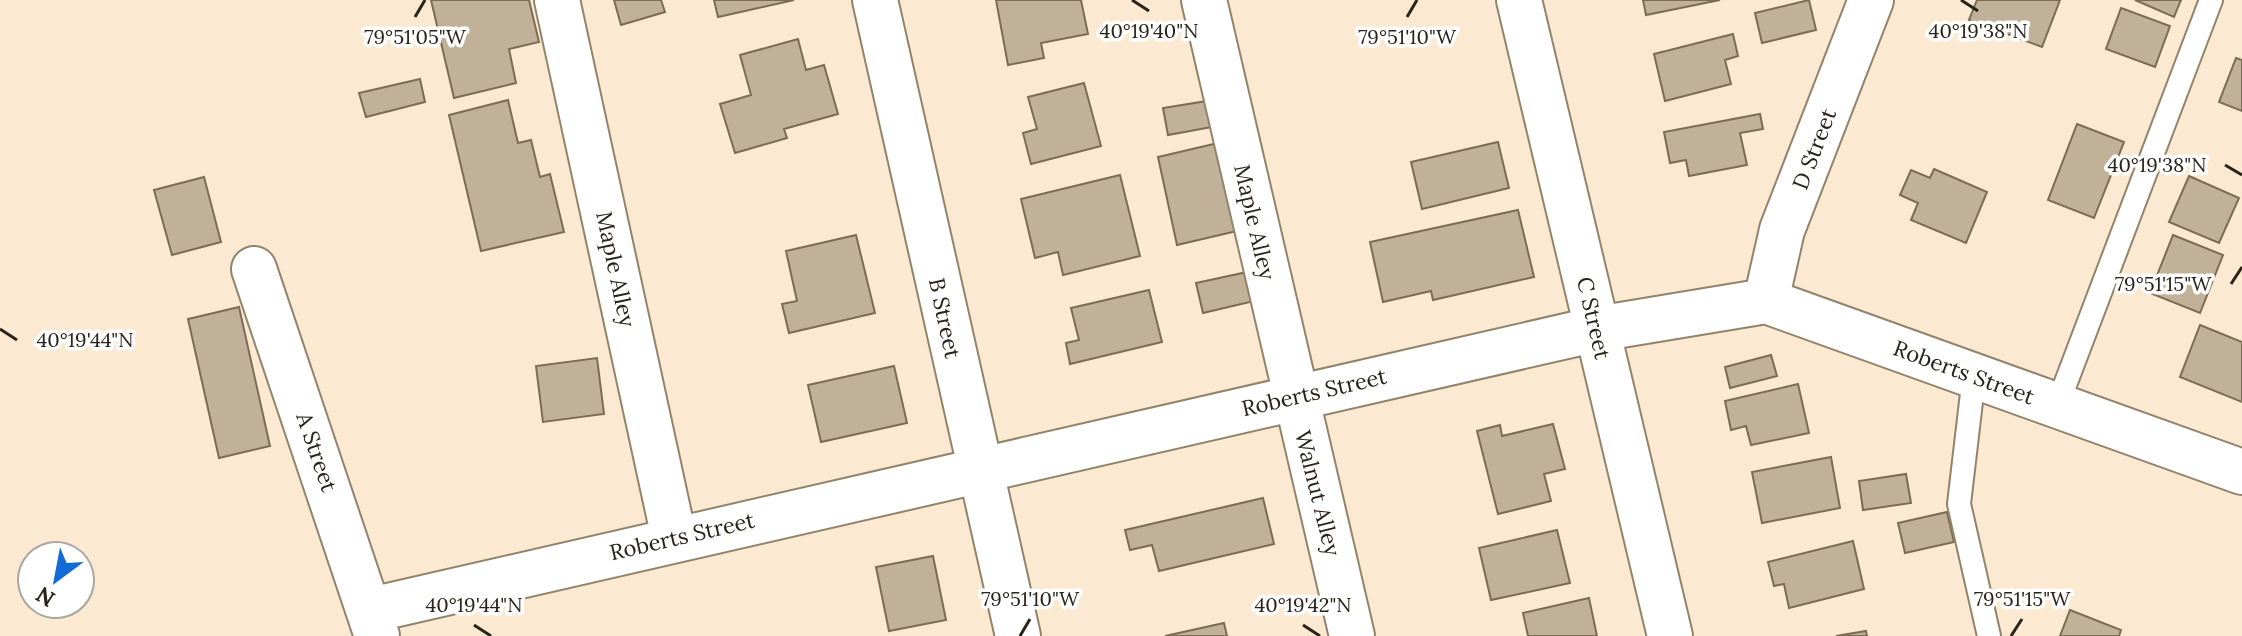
<svg xmlns="http://www.w3.org/2000/svg" width="2242" height="636" font-family="Lora,serif">
  <style>
    .building { fill: #c1b199; stroke: #7b6c56; stroke-width: 2 }
    .lines { fill: none; stroke-linecap: round; stroke-linejoin: round }
    .service-casing { stroke: #92836c; stroke-width: 26 }
    .minor-casing { stroke: #92836c; stroke-width: 48 }
    .service { stroke: #fff; stroke-width: 22 }
    .minor { stroke: #fff; stroke-width: 44 }
    .ticks { fill: none; stroke: #29231a; stroke-width: 3 }
    .labels { text-anchor: middle; dominant-baseline: central; stroke-width: 7; stroke-linejoin: round; paint-order: stroke }
    .street-label { font-size: 22px; fill: #29231a; stroke: #fff }
    .ticks-label { font-size: 20px; text-anchor: middle; fill: #29231a; stroke: #fff; stroke-width: 7; stroke-linejoin: round; paint-order: stroke }
  </style>
  <rect width="100%" height="100%" fill="#fbead1"/>
  <path class="building" d="M431 0H529L539 42 509 49 516 83 454 98Z
    M614 0H661L665 12 621 25Z
    M714 0H794L718 17Z
    M996 0H1081L1088 34 1041 43 1044 58 1008 65Z
    M1643 0H1720L1646 15Z
    M1809 0 1816 30 1762 43 1755 13Z
    M1977 0H2060L2042 47 1969 20Z
    M2135 0H2181L2174 17Z
    M2121 8 2170 26 2155 67 2106 49Z
    M1733 34 1738 56 1725 60 1731 84 1665 101 1654 54Z
    M798 39 806 70 824 65 838 114 784 129 787 138 735 153 720 104 751 95 740 55Z
    M2236 58 2242 60V111L2219 102Z
    M420 79 425 102 366 117 359 93Z
    M1084 83 1101 146 1031 164 1023 133 1037 129 1028 97Z
    M508 100 518 143 531 140 540 177 550 174 564 232 481 251 449 115Z
    M1207 101 1212 127 1168 135 1163 108Z
    M1760 114 1763 129 1740 133 1747 165 1689 176 1686 160 1670 163 1664 132Z
    M2077 124 2124 142 2094 218 2048 200Z
    M1498 142 1509 188 1422 209 1411 162Z
    M1218 143 1237 231 1177 245 1158 157Z
    M1934 169 1987 192 1966 243 1911 220 1918 203 1900 195 1911 170 1930 178Z
    M1120 175 1140 256 1063 275 1058 252 1035 258 1021 199Z
    M2189 176 2239 198 2219 243 2169 222Z
    M204 177 221 242 172 255 154 190Z
    M1518 210 1534 277 1433 300 1431 291 1383 302 1370 242Z
    M856 235 875 313 789 333 782 304 797 301 786 251Z
    M2173 235 2223 255 2200 313 2150 293Z
    M1247 272 1254 301 1203 313 1196 283Z
    M1149 290 1162 342 1070 364 1066 343 1079 340 1071 308Z
    M239 307 270 446 219 458 188 319Z
    M2200 325 2242 342V402L2180 377Z
    M1771 355 1777 376 1730 388 1725 367Z
    M597 358 604 414 543 422 536 366Z
    M894 366 907 423 821 442 808 385Z
    M1798 384 1809 433 1751 445 1746 426 1731 430 1725 401Z
    M1553 424 1565 469 1544 474 1551 501 1498 514 1477 431 1500 425 1502 436Z
    M1831 457 1840 508 1762 523 1752 472Z
    M1906 474 1911 503 1863 510 1859 481Z
    M1263 498 1274 544 1159 571 1152 545 1130 550 1125 530Z
    M1947 512 1954 542 1905 553 1898 523Z
    M1557 530 1570 583 1491 600 1479 548Z
    M1853 541 1864 589 1789 608 1784 584 1774 586 1768 562Z
    M933 556 946 620 889 631 876 567Z
    M1589 598 1597 636H1528L1523 613Z
    M2070 610 2121 630 2119 636H2060Z
    M1224 623 1227 636H1165Z
    M1866 631 1867 636H1836Z"/>
  <g class="lines">
    <defs>
      <path id="service" d="M1974 376 1959 504 1989 636
        M2057 406 2211 0"/>
      <path id="minor" d="M557 0 674 538
        M875 0 1018 636
        M1204 0 1352 636
        M1519 0 1670 636
        M254 269 377 636
        M1766 301 1782 230 1871 0
        M371 610 1597 329 1766 301 2242 472"/>
    </defs>
    <use href="#service" class="service-casing"/>
    <use href="#minor" class="minor-casing"/>
    <use href="#service" class="service"/>
    <use href="#minor" class="minor"/>
  </g>
  <path class="ticks" d="M1132 0 1149 11M1961 0 1978 11M415 17 425 0M1407 17 1417 0M2225 165 2242 175M2231 284 2242 267M0 329 17 340M474 625 491 636M1303 625 1320 636M1020 636 1030 619M2011 636 2022 619"/>
  <g class="labels">
    <g class="street-label">
      <text transform="translate(1814 149) rotate(-69)">D Street</text>
      <text transform="translate(1255 222) rotate(77)">Maple Alley</text>
      <text transform="translate(616 269) rotate(78)">Maple Alley</text>
      <text transform="translate(945 318) rotate(78)">B Street</text>
      <text transform="translate(1594 318) rotate(77)">C Street</text>
      <text transform="translate(1964 372) rotate(20)">Roberts Street</text>
      <text transform="translate(1314 392) rotate(-13)">Roberts Street</text>
      <text transform="translate(317 452) rotate(71)">A Street</text>
      <text transform="translate(1318 493) rotate(76)">Walnut Alley</text>
      <text transform="translate(682 536) rotate(-13)">Roberts Street</text>
    </g>
  </g>
  <g class="ticks-label">
    <text x="1149" y="38">40°19'40"N</text>
    <text x="1978" y="38">40°19'38"N</text>
    <text x="415" y="44">79°51'05"W</text>
    <text x="1407" y="44">79°51'10"W</text>
    <text x="2157" y="172">40°19'38"N</text>
    <text x="2163" y="291">79°51'15"W</text>
    <text x="85" y="347">40°19'44"N</text>
    <text x="1030" y="606">79°51'10"W</text>
    <text x="2022" y="606">79°51'15"W</text>
    <text x="474" y="612">40°19'44"N</text>
    <text x="1303" y="612">40°19'42"N</text>
  </g>
  <g transform="translate(56 580) rotate(212)"><circle r="38" fill="#ffffff" stroke="#a9a7a3" stroke-width="2"/>
  <path d="M0-6L14 30L0 20L-14 30Z" fill="#116cd5"/>
  <text y="-12" font-size="22" font-weight="bold" text-anchor="middle" fill="#29231a">N</text>
  </g>
</svg>
